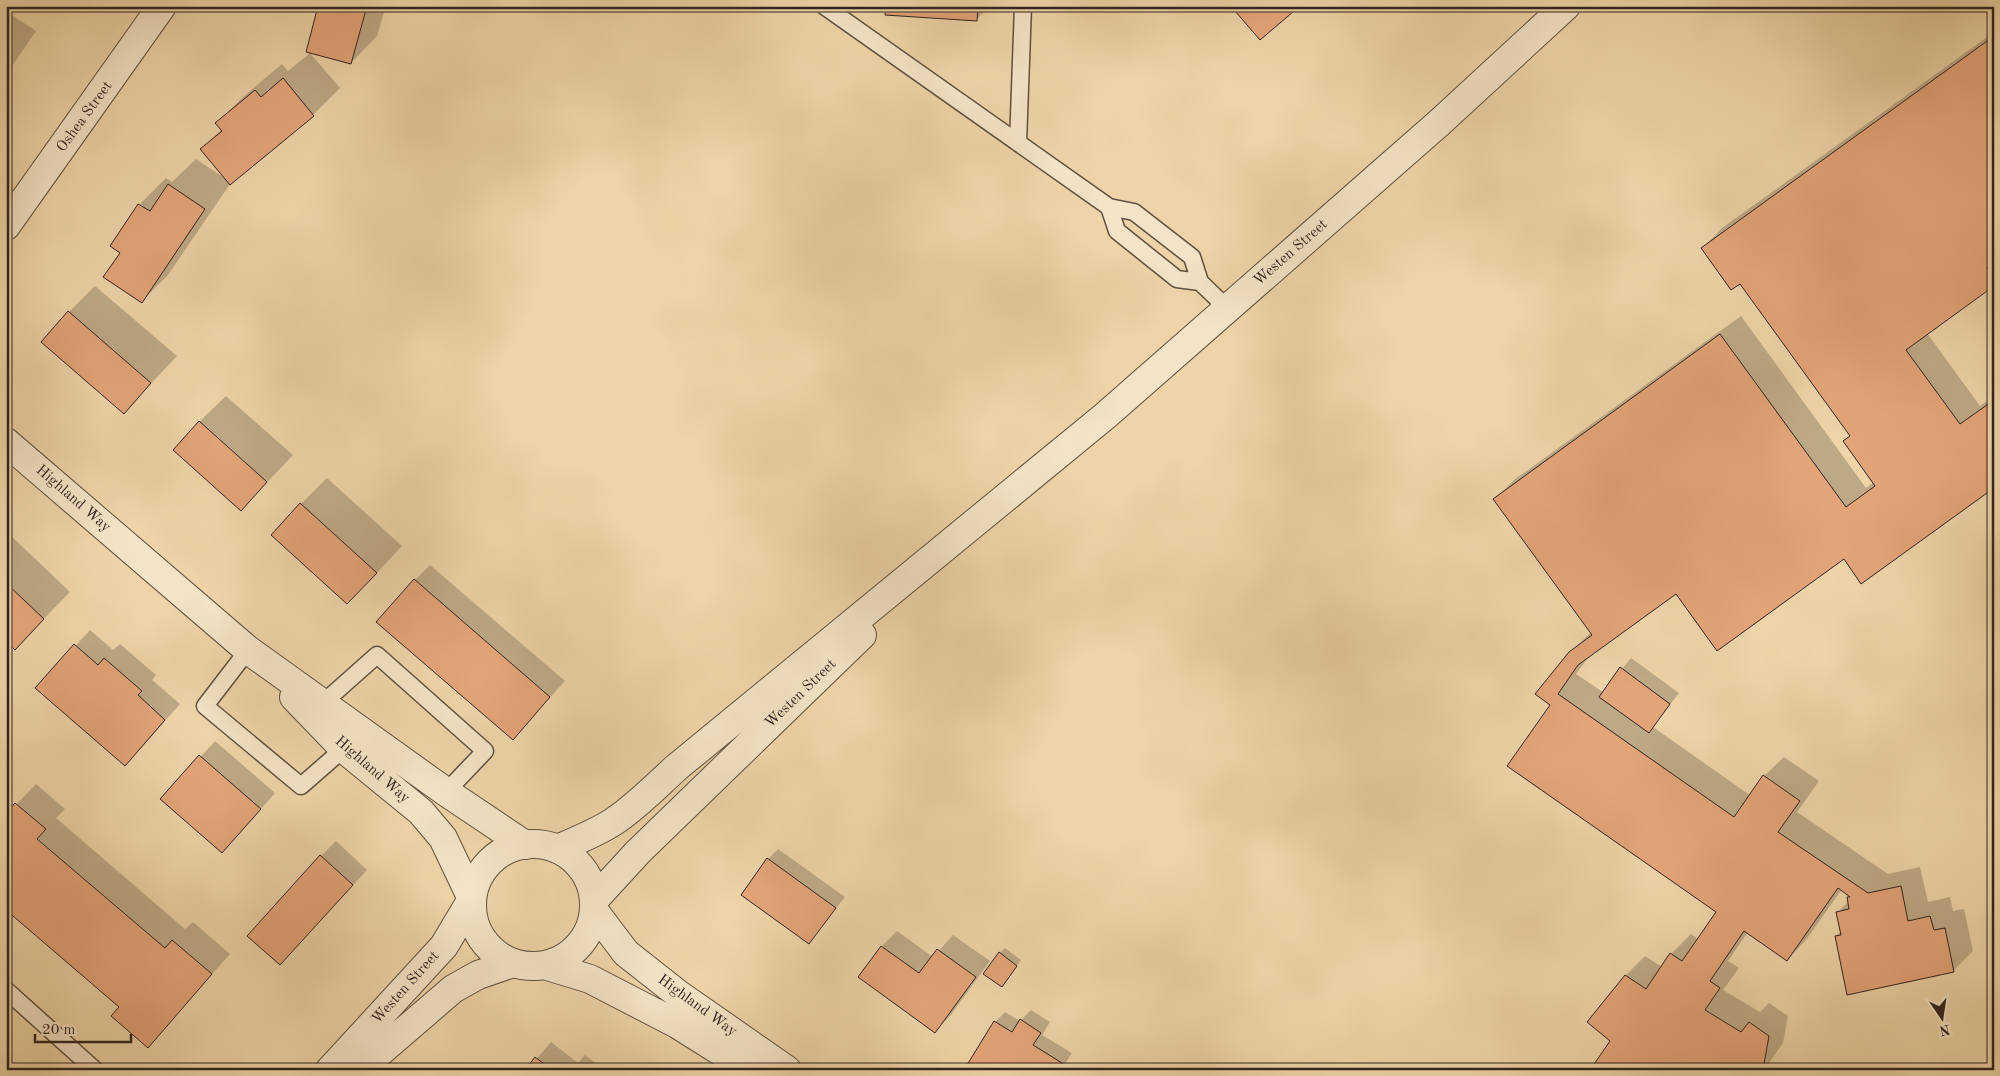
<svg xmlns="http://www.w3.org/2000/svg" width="2000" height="1076" font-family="'Old Standard TT',serif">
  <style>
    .shadow { fill: #0003 }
    .building { fill: #e3a479; stroke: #31241f }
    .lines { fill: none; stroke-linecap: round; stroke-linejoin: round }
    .service-casing { stroke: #605041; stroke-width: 19 }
    .minor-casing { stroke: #605041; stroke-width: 30 }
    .tertiary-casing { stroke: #605041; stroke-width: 30 }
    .service { stroke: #f4e3c6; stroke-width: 16 }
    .minor { stroke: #f4e3c6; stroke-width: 28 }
    .tertiary { stroke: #f4e3c6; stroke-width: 28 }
    .labels { text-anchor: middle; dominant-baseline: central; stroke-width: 4.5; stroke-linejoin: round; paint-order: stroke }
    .street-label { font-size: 15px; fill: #31241f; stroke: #f4e3c6 }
  </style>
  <rect width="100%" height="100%" fill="#eed4a8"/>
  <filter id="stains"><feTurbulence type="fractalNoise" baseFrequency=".004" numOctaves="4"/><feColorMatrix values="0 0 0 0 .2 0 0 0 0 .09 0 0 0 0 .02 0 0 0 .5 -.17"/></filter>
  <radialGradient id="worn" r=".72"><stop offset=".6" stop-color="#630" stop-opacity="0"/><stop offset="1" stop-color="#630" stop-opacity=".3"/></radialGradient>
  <path class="shadow" d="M45 6H55L51 10Z
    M319 6H386L377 36 351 63Z
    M887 6H987L986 10 976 20Z
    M6 11 36 31 6 75Z
    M1994 32V285L1927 333 1980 406 1994 396V486L1844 558 1676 592 1590 655 1576 674 1603 692 1631 658 1679 693 1653 727 1751 796 1764 776 1784 757 1819 781 1797 812 1888 874 1920 867 1928 902 1950 897 1953 911 1964 909 1973 951 1953 971 1836 936 1841 931 1838 912 1849 901 1850 896 1842 889 1806 940 1787 960 1748 932 1728 961 1739 968 1723 990 1760 1012 1769 1003 1788 1016 1783 1043 1764 1070H1591L1611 1040 1589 1022 1626 975 1645 956 1662 967 1671 954 1691 934 1698 939 1718 912 1552 705 1570 653 1591 632 1494 500 1514 480 1741 316 1866 488 1874 482 1844 441 1851 435 1740 282 1703 248 1722 228Z
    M310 53 340 88 313 115 230 184 168 275 142 301 121 253 139 205 166 178 172 182 196 159 226 179 202 149 222 129 217 123 244 96 282 64 288 71Z
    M95 286 177 356 124 412 69 312Z
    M226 396 293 455 241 510 199 422Z
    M327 478 402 546 374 576 301 504Z
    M6 531 70 592 15 648 6 639Z
    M430 565 565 681 513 738 415 580Z
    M90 630 113 650 120 644 156 675 152 680 180 704 140 749 37 688Z
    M215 741 275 793 237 836 162 799Z
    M36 784 65 809 56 818 185 929 193 922 230 954 148 1046 120 1007 6 815Z
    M336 841 367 870 280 964 321 856Z
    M778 849 845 897 809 942 768 859Z
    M897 931 933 957 953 935 990 961 950 1016 935 1031 882 946Z
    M1005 948 1021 960 1006 981 1000 953Z
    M1031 1010 1050 1022 1042 1035 1072 1053 1061 1070H977L995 1022 1005 1012 1020 1021Z
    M551 1042 578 1063 585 1055 604 1070H527Z"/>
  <path class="building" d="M318 6H367L351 64 306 52Z
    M886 6H978L977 21 885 15Z
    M1240 6H1300L1260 40 1235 11Z
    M1994 36V263L1987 268 1994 277V286L1906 350 1960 424 1994 400V488L1861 584 1844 559 1717 651 1676 594 1578 665 1558 694 1734 817 1763 775 1800 801 1778 832 1868 893 1901 886 1908 921 1930 916 1934 930 1945 928 1954 972 1847 995 1835 936 1841 935 1836 912 1849 909 1847 897H1850L1838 888 1787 961 1744 931 1710 981 1720 988 1705 1010 1741 1032 1749 1022 1769 1036 1764 1064 1760 1070H1590L1610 1041 1587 1022 1625 975 1646 989 1670 953 1682 961 1716 912 1507 766 1550 705 1535 694 1569 652 1592 635 1493 499 1720 334 1846 507 1875 486 1843 441 1850 436 1740 284 1731 290 1701 248Z
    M283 78 314 116 230 185 200 149 222 131 215 123 255 90 261 97Z
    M168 184 205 209 142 303 103 277 120 253 110 246 138 204 150 211Z
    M68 311 151 383 124 414 41 342Z
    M199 421 267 482 241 511 173 450Z
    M300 503 377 573 347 604 271 535Z
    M414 579 550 697 513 740 376 622Z
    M6 583 44 619 15 650 6 641Z
    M74 644 98 665 104 658 142 691 138 695 165 720 125 766 35 688Z
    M1620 667 1670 704 1649 733 1599 697Z
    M199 755 261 809 222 853 160 799Z
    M15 803 46 829 37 839 165 948 172 940 212 974 148 1048 111 1016 119 1007 6 910V813Z
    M320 855 353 885 280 965 247 936Z
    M767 858 836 908 809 944 741 895Z
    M881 946 919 973 937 949 976 977 935 1033 858 977Z
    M999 952 1017 966 1002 987 983 974Z
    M1020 1019 1041 1033 1033 1045 1062 1063 1058 1070H974L967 1065 994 1021 1012 1032Z
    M535 1057 552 1070H525Z"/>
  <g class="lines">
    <defs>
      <path id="service" d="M824 6 1109 207 1134 212 1192 257 1200 282 1228 309
        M1018 143 1023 6
        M1109 207 1117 231 1177 279 1200 282
        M248 650 205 706 301 786 349 744
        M323 703 377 655 485 751 446 792
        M6 990 95 1070"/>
      <path id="minor" d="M6 226 162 6
        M6 442 248 650 446 792 525 845
        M294 697 344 749 421 812 443 838 472 899"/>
      <path id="tertiary" d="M472 905a61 61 0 1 1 122 0a61 61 0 1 1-122 0Z
        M557 849C576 841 596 833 613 822 636 807 656 786 677 767L1105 416 1439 123 1566 6
        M594 900 638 852 862 635
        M595 912 626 953 678 994 787 1070
        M544 965 590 979 677 1024 750 1070
        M330 1070 444 946 472 899
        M359 1070 453 989 478 975 513 963"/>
    </defs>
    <use href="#service" class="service-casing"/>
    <use href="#minor" class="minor-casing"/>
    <use href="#tertiary" class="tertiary-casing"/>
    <use href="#service" class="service"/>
    <use href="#minor" class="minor"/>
    <use href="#tertiary" class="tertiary"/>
  </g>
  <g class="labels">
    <g class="street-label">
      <text transform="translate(85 117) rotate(-54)">Oshea Street</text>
      <text transform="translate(1291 253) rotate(-41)">Westen Street</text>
      <text transform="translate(73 499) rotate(41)">Highland Way</text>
      <text transform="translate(801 694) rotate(-44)">Westen Street</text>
      <text transform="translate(372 770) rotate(41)">Highland Way</text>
      <text transform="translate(406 988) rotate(-48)">Westen Street</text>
      <text transform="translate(697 1006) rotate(36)">Highland Way</text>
    </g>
  </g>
  <rect width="2000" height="1076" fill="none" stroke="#eed4a8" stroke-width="25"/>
  <rect x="8" y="8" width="1985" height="1061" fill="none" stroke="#31241f" stroke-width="2.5"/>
  <rect x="12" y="12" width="1975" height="1051" fill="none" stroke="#31241f"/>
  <g transform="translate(1942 1018) rotate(167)" stroke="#f4e3c6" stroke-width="4" paint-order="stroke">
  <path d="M0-4L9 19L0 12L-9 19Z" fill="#31241f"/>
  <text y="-8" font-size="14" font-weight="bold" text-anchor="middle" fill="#31241f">N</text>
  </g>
  <path d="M35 1034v8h96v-8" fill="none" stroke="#31241f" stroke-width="2.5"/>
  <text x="42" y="1034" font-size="15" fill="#31241f" stroke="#f4e3c6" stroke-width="4" paint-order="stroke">20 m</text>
  <rect width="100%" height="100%" filter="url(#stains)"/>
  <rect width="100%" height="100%" fill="url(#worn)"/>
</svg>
